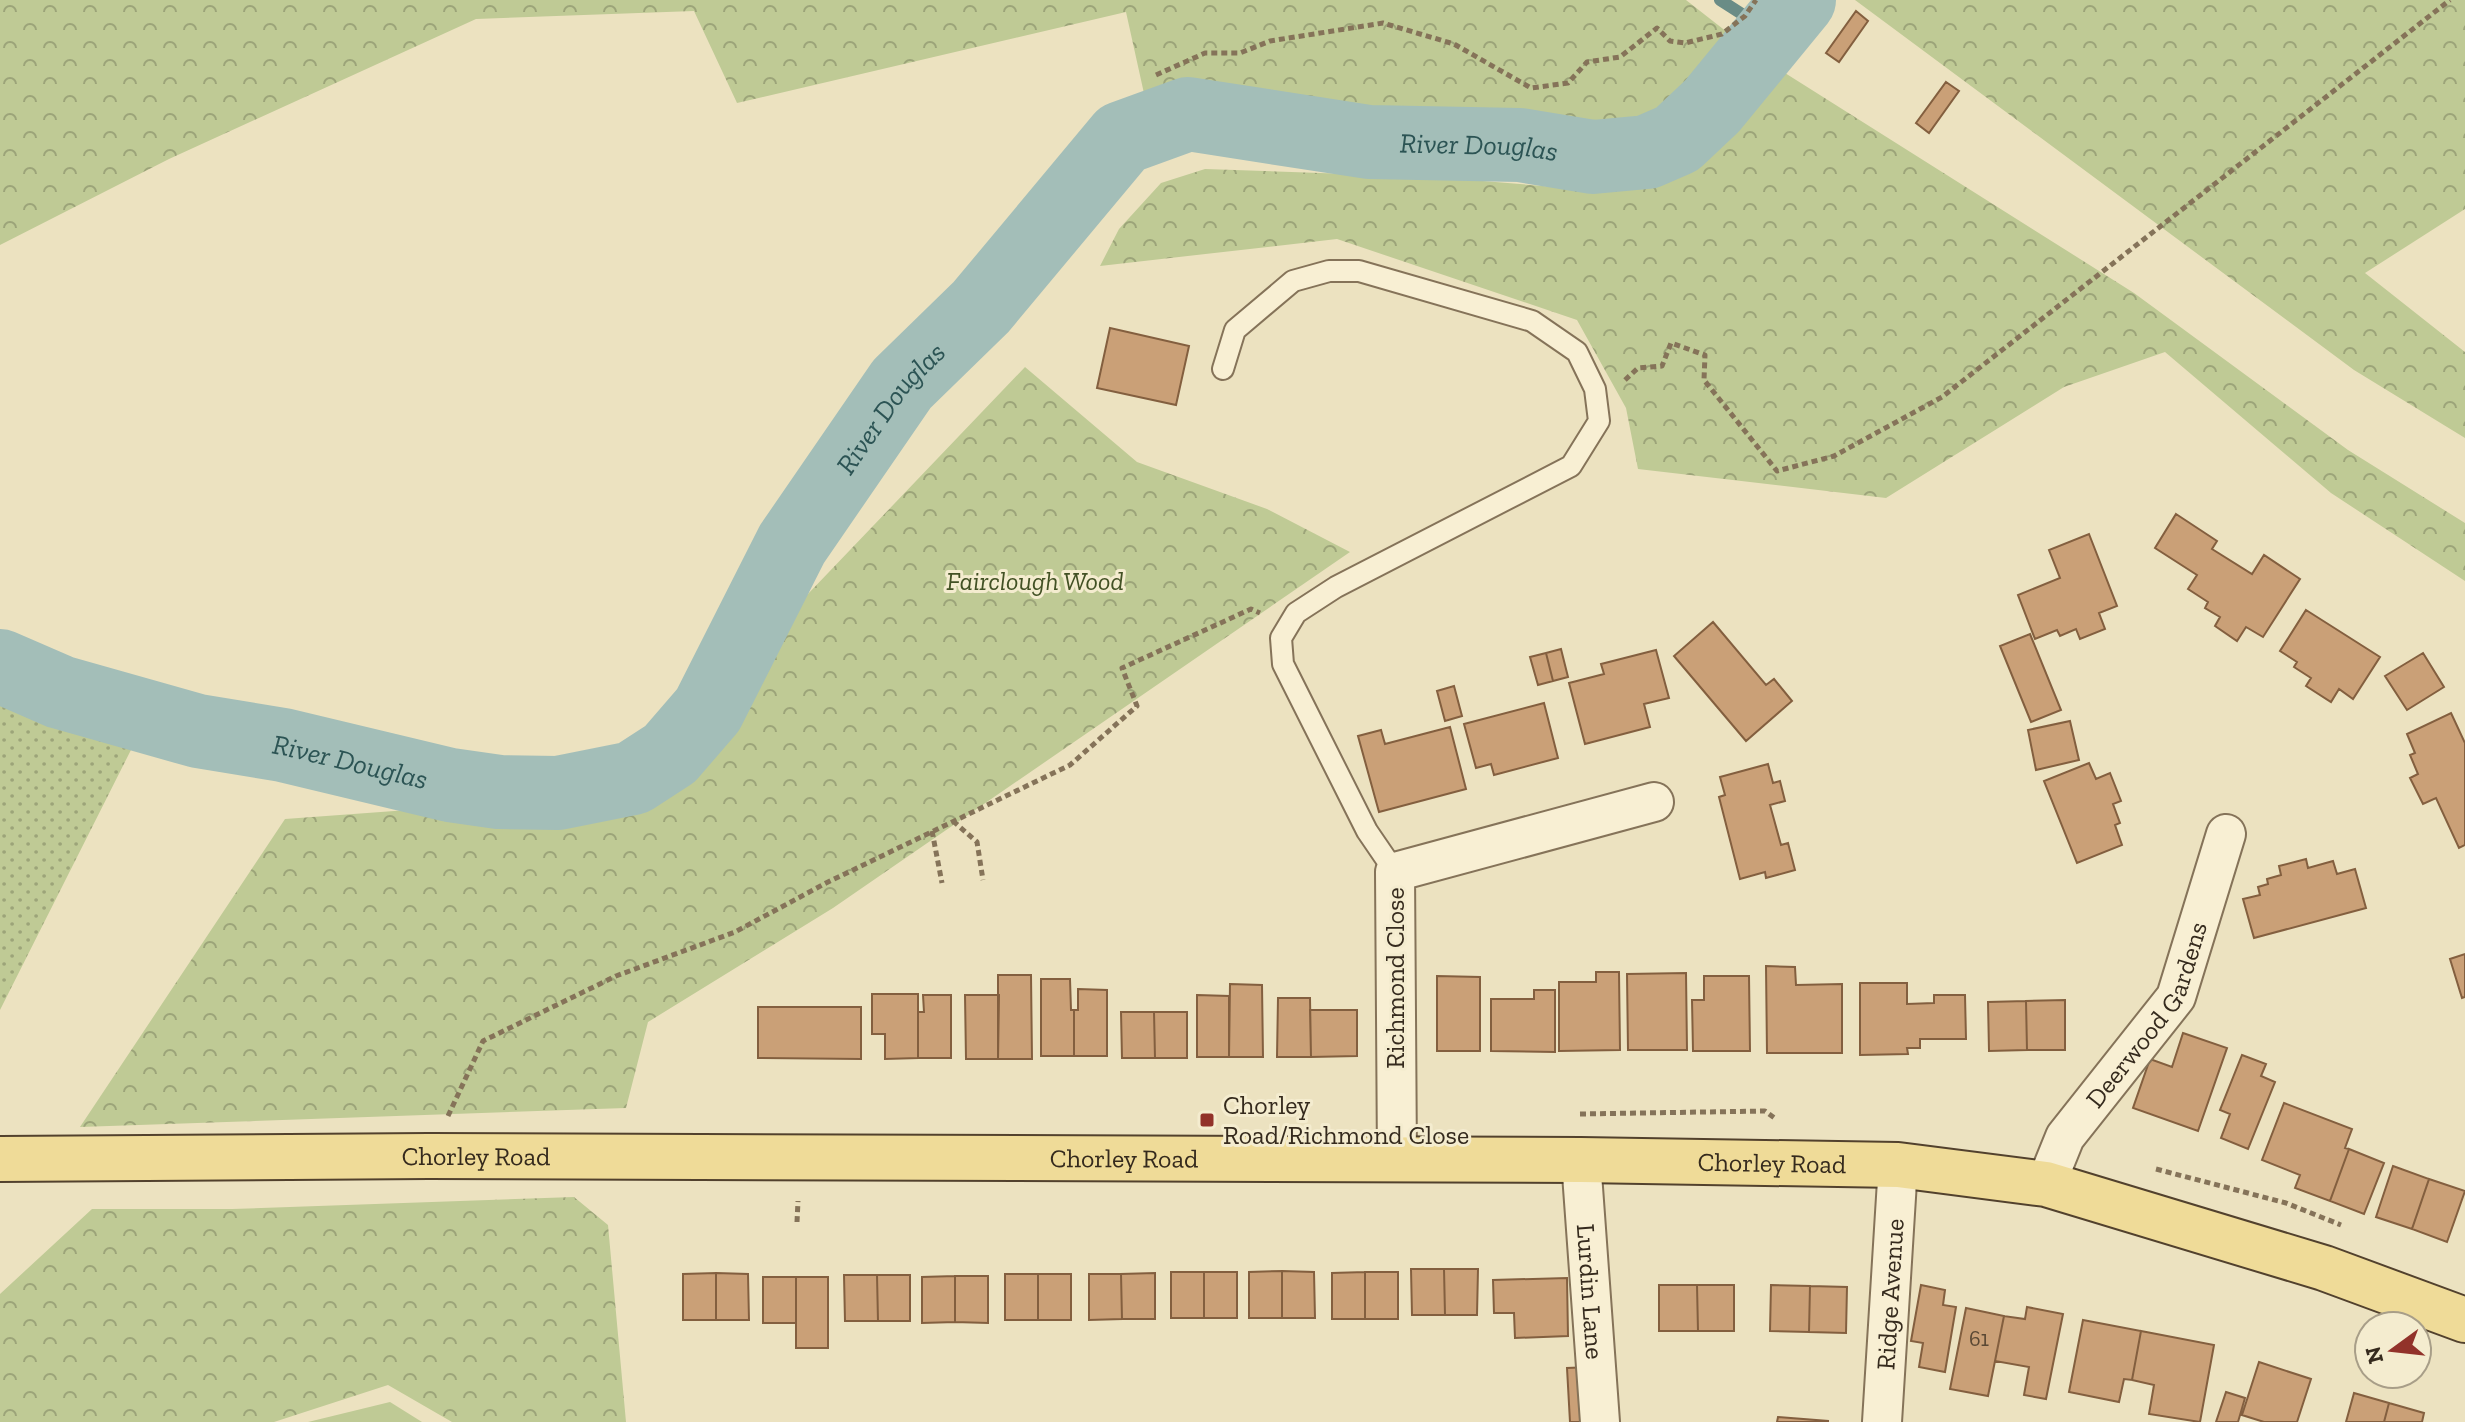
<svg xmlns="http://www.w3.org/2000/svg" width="2465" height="1422" font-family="'Zilla Slab',serif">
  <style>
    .green { fill: #bfca95 }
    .forest { fill: url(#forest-crowns) }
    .garden { fill: url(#garden-dots) }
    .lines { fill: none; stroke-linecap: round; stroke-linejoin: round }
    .stream { stroke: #6a8c86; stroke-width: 12 }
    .river { stroke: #a3beb8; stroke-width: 74 }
    .building { fill: #caa077; stroke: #835f3f; stroke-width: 2 }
    .service-casing { stroke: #857359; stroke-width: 24 }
    .minor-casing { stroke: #857359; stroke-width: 42 }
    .primary-casing { stroke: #52412d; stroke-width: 48 }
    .path { stroke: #857359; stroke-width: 5; stroke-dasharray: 6 4; stroke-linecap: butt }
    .service { stroke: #f8efd3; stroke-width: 20 }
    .minor { stroke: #f8efd3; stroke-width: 38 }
    .primary { stroke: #efdb98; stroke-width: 44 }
    .poi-dot { fill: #92322a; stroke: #f4eccf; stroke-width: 3 }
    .labels { text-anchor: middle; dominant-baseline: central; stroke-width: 6; stroke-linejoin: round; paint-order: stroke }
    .number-label { font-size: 22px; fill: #5a4834 }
    .park-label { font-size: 26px; font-style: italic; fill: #425124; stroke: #f4eccf }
    .street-label { font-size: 26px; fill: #352a1d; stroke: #f4eccf }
    .poi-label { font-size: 26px; fill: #352a1d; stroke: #f4eccf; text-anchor: start }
    .water-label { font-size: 28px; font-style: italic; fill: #2c5454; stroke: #f4eccf }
  </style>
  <defs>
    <pattern id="forest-crowns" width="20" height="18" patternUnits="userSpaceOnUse" patternTransform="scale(2)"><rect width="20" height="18" fill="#bfca95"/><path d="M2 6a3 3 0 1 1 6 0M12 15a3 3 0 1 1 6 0" fill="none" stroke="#9ca479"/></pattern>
    <pattern id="garden-dots" width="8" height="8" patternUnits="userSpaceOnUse" patternTransform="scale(2)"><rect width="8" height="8" fill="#bfca95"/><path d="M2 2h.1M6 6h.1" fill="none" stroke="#9ca479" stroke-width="1.8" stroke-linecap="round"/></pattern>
  </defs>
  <rect width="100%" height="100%" fill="#ece2c0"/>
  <path class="green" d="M390 1402 422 1422H308Z"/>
  <path class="forest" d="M0 0H1686L1741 43 1674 109 1642 122 1600 132 1375 129 1189 102 1147 107 1126 12 737 103 694 11 476 19 169 159 0 245Z
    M1855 0H2465V209L2365 273 2465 352V438L2354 370Z
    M1785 73 2134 293 2348 450 2465 523V581L2331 493 2165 352 2064 387 1886 498 1638 469 1626 408 1577 320 1337 239 1100 266 1119 229 1161 183 1205 169 1434 177 1555 187 1637 183 1700 160Z
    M1025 367 1137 462 1267 509 1350 552 833 908 648 1022 626 1108 80 1127 285 819 490 804 699 708Z
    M574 1197 608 1225 626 1422H452L388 1385 274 1422H0V1294L92 1209H232Z"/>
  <path class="garden" d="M0 694 54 715 139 734 0 1010Z"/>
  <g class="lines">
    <path class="stream" d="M1720 0 1745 16 1765 41"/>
    <path class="river" id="s1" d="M0 666 60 692 198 731 283 745 450 785 499 792 558 793 633 778 670 754 708 710 792 544 902 384 981 307 1122 138 1188 114 1369 142 1520 145 1593 157 1647 152 1677 139 1712 106 1799 0"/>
  </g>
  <path class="building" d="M1856 11 1868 21 1839 62 1826 53Z
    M1946 82 1959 91 1929 133 1916 123Z
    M1110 328 1189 346 1176 405 1097 388Z
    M2176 514 2217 541 2212 549 2252 574 2264 555 2300 579 2263 637 2246 627 2237 641 2215 626 2220 617 2205 608 2208 602 2188 589 2197 575 2155 548Z
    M2089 534 2117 606 2099 613 2105 629 2080 639 2076 629 2060 636 2057 630 2035 639 2018 595 2060 578 2049 550Z
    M2306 610 2380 657 2353 699 2339 689 2331 702 2306 686 2311 678 2294 667 2297 662 2280 651Z
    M1713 622 1766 685 1774 679 1792 701 1746 741 1674 656Z
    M2030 634 2061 710 2031 722 2000 646Z
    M1561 649 1568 677 1553 681 1546 653Z
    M1656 650 1669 698 1644 704 1650 727 1585 744 1569 683 1604 674 1601 664Z
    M1546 653 1553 681 1538 685 1530 657Z
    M2423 653 2444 687 2407 710 2385 676Z
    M1454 686 1462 716 1445 721 1437 691Z
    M1544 703 1558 758 1494 775 1491 764 1476 768 1464 724Z
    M2451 713 2465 743V845L2459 848 2436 798 2423 804 2410 778 2418 774 2410 755 2415 753 2407 734Z
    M2070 721 2079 760 2036 770 2028 730Z
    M1450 727 1466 789 1379 812 1358 736 1381 730 1385 744Z
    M2089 763 2096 779 2110 773 2121 801 2113 804 2120 823 2115 825 2122 845 2077 863 2044 781Z
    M1768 764 1773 783 1780 781 1785 801 1770 805 1781 845 1788 843 1795 870 1766 878 1765 872 1740 879 1719 797 1725 795 1720 777Z
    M2306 859 2308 868 2333 861 2337 874 2355 869 2366 908 2254 938 2243 899 2260 895 2258 887 2268 884 2267 879 2281 875 2279 866Z
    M2465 954V997L2462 998 2450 959Z
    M1766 966 1795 967 1796 985 1842 984V1053H1767Z
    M1596 972H1619L1620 1050 1559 1051V982H1596Z
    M1686 973 1687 1050H1628L1627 974Z
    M998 975H1031L1032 1059H998Z
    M1437 976 1480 977V1051H1437Z
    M1704 976H1749L1750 1051H1693L1692 1000H1704Z
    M1041 979H1070L1071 1010H1074V1056H1041Z
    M1860 983H1907V1004L1934 1003V995H1965L1966 1039H1920V1048H1907L1908 1054 1860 1055Z
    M1230 984 1262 985 1263 1057H1229Z
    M1078 989 1107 990V1056H1074V1010H1078Z
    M1534 990H1555V1052L1491 1051V999H1534Z
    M872 994H918V1058L885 1059V1034H872Z
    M923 995H951V1058H918V1012H924Z
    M965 995H999L998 1059H966Z
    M1197 995 1229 996V1057H1197Z
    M1278 998H1310L1311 1057H1277Z
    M2065 1000V1050H2027L2026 1001Z
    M2026 1001 2027 1050 1989 1051 1988 1002Z
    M758 1007H861V1059L758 1058Z
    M1310 1010H1357V1056L1311 1057Z
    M1121 1012H1154L1155 1058H1122Z
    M1154 1012H1187V1058H1155Z
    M2183 1033 2227 1048 2198 1131 2133 1108 2150 1059 2172 1067Z
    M2242 1055 2266 1064 2261 1076 2275 1082 2248 1149 2221 1138 2230 1114 2220 1110Z
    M2284 1103 2352 1129 2345 1148 2349 1149 2330 1201 2295 1188 2300 1175 2262 1160Z
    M2349 1149 2384 1163 2364 1214 2330 1201Z
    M2393 1166 2429 1179 2412 1229 2376 1217Z
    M2429 1179 2465 1191 2447 1242 2412 1229Z
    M1411 1269H1444L1445 1315H1412Z
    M1444 1269H1478L1477 1315H1445Z
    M1282 1271V1318H1249V1272Z
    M1282 1271 1314 1272 1315 1318H1282Z
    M1171 1272H1204V1318H1171Z
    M1204 1272H1237V1318H1204Z
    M1365 1272V1319H1332V1273Z
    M1365 1272H1398V1319H1365Z
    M716 1273V1320H683V1274Z
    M716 1273 748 1274 749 1320H716Z
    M1155 1273V1319H1122L1121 1274Z
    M1005 1274H1038V1320H1005Z
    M1038 1274H1071V1320H1038Z
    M1089 1274H1121L1122 1319 1089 1320Z
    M844 1275H877L878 1321H845Z
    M877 1275H910V1321H878Z
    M955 1276V1322L922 1323V1277Z
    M955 1276H988V1323L955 1322Z
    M763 1277H796V1323H763Z
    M796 1277H828V1348H796Z
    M1567 1278 1568 1336 1515 1338 1514 1313H1494L1493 1280Z
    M1659 1285H1697L1698 1331H1659Z
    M1697 1285H1734V1331H1698Z
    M1771 1285 1810 1286 1809 1332 1770 1331Z
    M1921 1285 1945 1290 1943 1305 1956 1307 1945 1372 1919 1367 1923 1343 1911 1341Z
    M1810 1286 1847 1287 1846 1333 1809 1332Z
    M2027 1307 2063 1314 2046 1399 2024 1395 2029 1367 1995 1361 2004 1316 2025 1319Z
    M1966 1308 2004 1316 1988 1396 1950 1389Z
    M2083 1320 2141 1331 2132 1380 2124 1379 2119 1402 2069 1392Z
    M2141 1331 2214 1345 2200 1422 2149 1414 2154 1385 2132 1380Z
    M2259 1362 2311 1379 2297 1422H2264L2242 1415Z
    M1591 1367 1594 1422H1570L1567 1368Z
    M2226 1392 2245 1398 2238 1422H2216Z
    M2354 1393 2389 1403 2384 1422H2346Z
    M2389 1403 2424 1413 2422 1422H2384Z
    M1778 1417 1828 1421V1422H1777Z"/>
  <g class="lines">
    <defs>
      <path id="service" d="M1223 369 1235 330 1293 281 1329 271H1359L1532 321 1577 352 1595 389 1599 421 1571 466 1336 587 1296 613 1281 638 1283 664 1367 831 1395 872"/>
      <g id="minor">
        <path d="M1397 1160 1395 872 1654 802"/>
        <path id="s2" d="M1581 1160 1600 1422"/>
        <path id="s3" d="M2046 1184 2065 1137 2176 997 2226 834"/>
        <path id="s4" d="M1882 1422 1898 1165"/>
      </g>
      <g id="primary">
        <path id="s5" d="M0 1159 429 1156 1581 1160 1898 1165 2046 1184 2324 1268 2465 1320"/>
      </g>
    </defs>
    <use href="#service" class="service-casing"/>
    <use href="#minor" class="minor-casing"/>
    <use href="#primary" class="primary-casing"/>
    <path class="path" d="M1156 75 1205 53H1240L1270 41 1383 23 1454 44 1531 88 1568 83 1587 62 1620 57 1657 28 1670 41 1685 43 1722 34 1745 16 1756 0
      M1625 380 1638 368 1662 366 1671 343 1705 355 1704 380 1777 471 1834 456 1942 397 2450 0
      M953 821 977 842 983 880
      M932 831 942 883
      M1580 1114 1765 1111 1776 1119
      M448 1116 483 1041 616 976 735 932 826 883 1070 765 1137 706 1122 668 1251 609 1260 613
      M2156 1169 2286 1203 2341 1225
      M797 1222 798 1201"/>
    <use href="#service" class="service"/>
    <use href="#minor" class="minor"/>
    <use href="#primary" class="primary"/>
  </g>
  <rect class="poi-dot" x="1199" y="1112" width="16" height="16" rx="4"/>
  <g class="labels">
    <g class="number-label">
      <text x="1979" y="1338">61</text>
    </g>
    <g class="park-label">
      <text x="1035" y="581">Fairclough Wood</text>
    </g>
    <g class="street-label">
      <text transform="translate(1395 978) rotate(-90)">Richmond Close</text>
      <text stroke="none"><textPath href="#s3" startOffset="200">Deerwood Gardens</textPath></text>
      <text stroke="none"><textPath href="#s5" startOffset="476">Chorley Road</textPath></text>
      <text stroke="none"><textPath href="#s5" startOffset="1124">Chorley Road</textPath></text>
      <text stroke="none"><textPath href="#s5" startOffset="1772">Chorley Road</textPath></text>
      <text stroke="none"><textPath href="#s2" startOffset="132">Lurdin Lane</textPath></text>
      <text stroke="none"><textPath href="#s4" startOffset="128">Ridge Avenue</textPath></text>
    </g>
    <g class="poi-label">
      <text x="1223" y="1105">Chorley<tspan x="1223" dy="30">Road/Richmond Close</tspan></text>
    </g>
    <g class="water-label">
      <text stroke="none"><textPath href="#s1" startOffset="1828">River Douglas</textPath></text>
      <text stroke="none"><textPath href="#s1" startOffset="1108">River Douglas</textPath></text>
      <text stroke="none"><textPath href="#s1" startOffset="364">River Douglas</textPath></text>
    </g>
  </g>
  <g transform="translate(2393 1350) rotate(255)"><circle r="38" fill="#f4eccf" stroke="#a89e88" stroke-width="2"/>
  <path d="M0-6L14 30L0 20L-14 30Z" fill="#92322a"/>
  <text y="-12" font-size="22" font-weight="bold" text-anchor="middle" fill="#352a1d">N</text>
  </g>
</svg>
